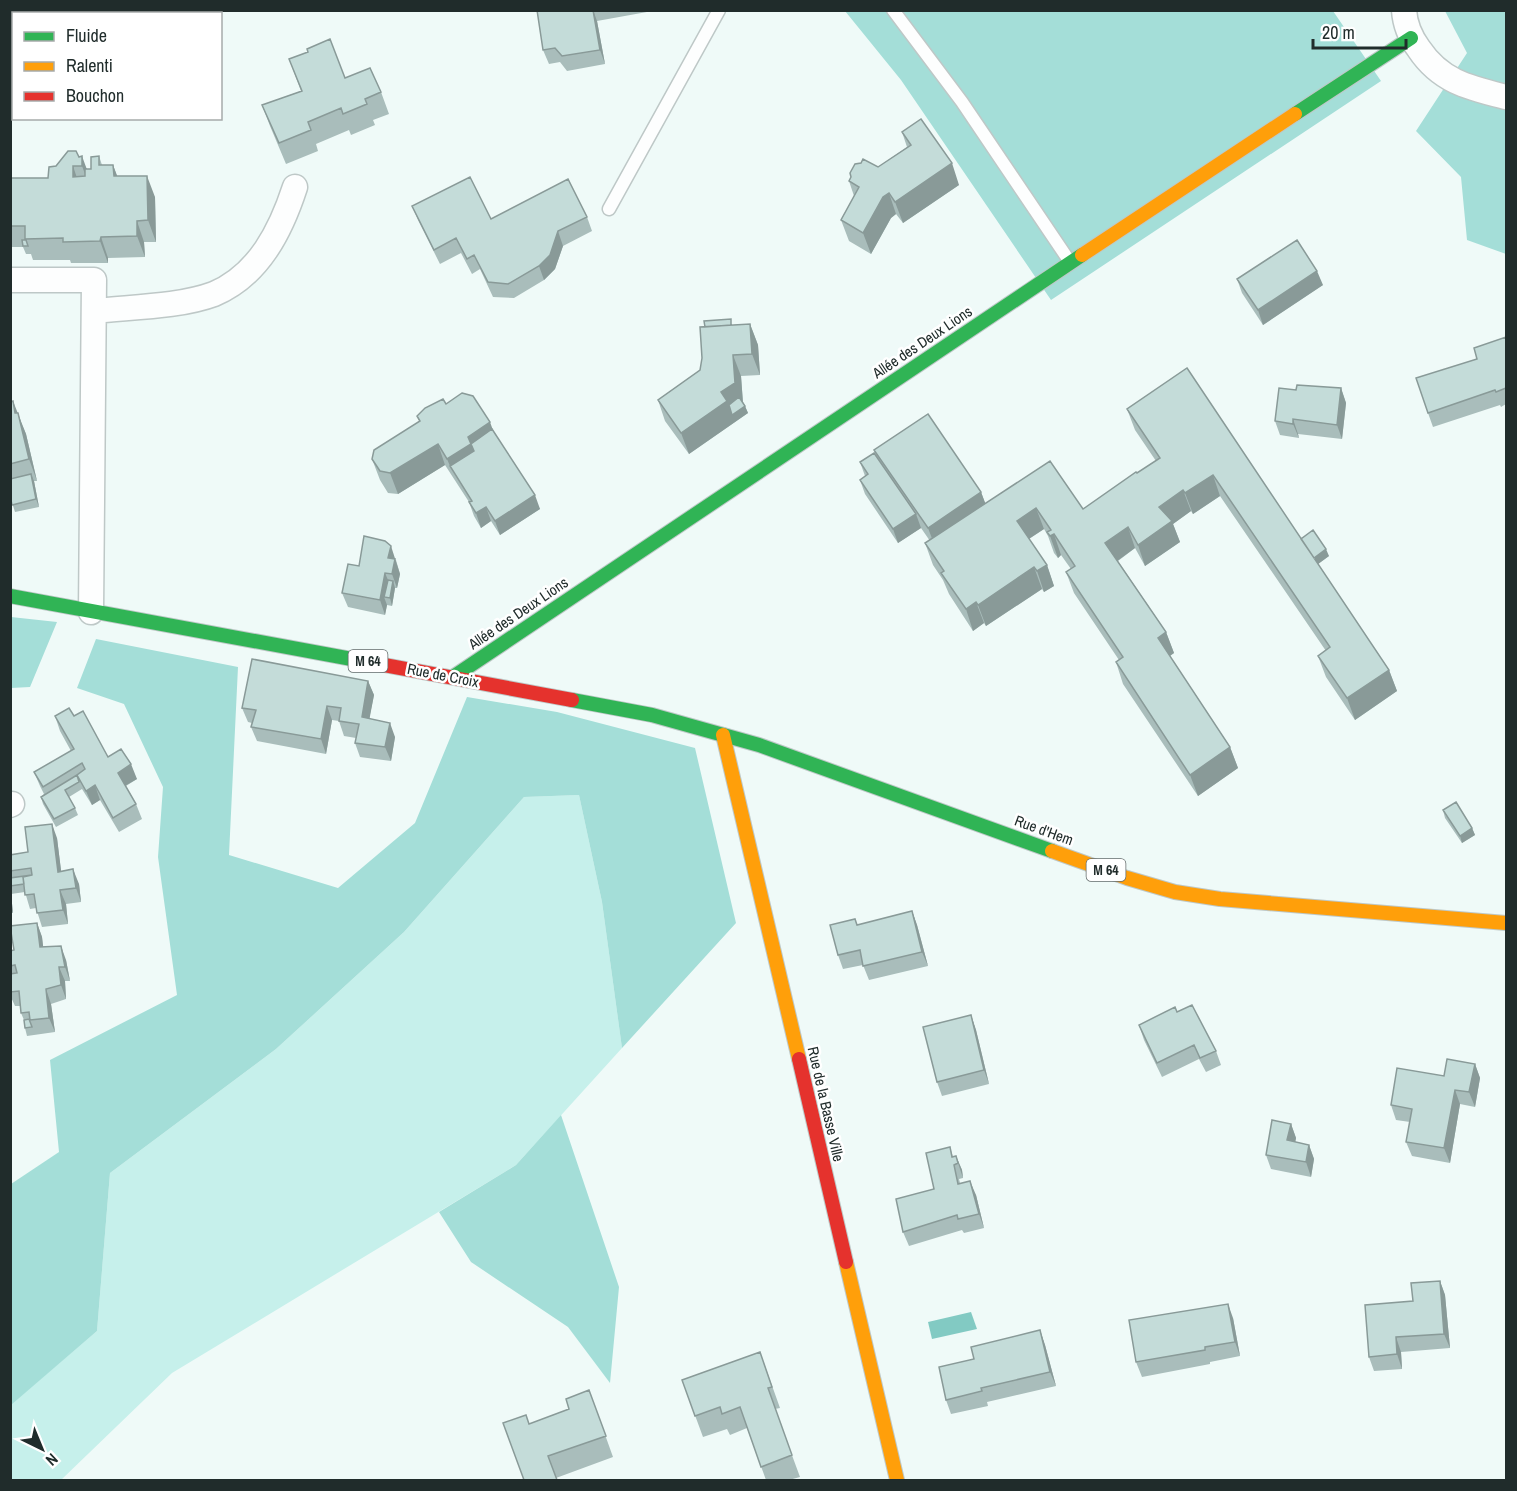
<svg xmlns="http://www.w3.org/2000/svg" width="1517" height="1491" font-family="'Archivo Narrow',sans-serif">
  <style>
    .green { fill: #c6f0eb }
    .forest { fill: #a4ded8 }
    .water { fill: #82cac3 }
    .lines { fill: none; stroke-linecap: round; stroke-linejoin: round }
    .lane-casing { stroke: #bec8c7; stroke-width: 15 }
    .street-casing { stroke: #bec8c7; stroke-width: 27 }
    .fast-casing { stroke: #bec8c7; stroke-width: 16 }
    .slow-casing { stroke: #bec8c7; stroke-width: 16 }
    .jam-casing { stroke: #bec8c7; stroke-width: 16 }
    .lane { stroke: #fdfefe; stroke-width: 12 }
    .street { stroke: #fdfefe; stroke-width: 24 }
    .fast { stroke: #30b455; stroke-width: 14 }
    .slow { stroke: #ff9f0a; stroke-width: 14 }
    .jam { stroke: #e5322d; stroke-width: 14 }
    .wall { fill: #a9bdbb }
    .shaded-wall { fill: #899a98 }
    .building { fill: #c4dcd9; stroke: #899a98; stroke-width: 1.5 }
    .labels { text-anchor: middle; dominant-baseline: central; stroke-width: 5; stroke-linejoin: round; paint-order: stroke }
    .shield { fill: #fff; stroke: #636b6b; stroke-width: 1.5 }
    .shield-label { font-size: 14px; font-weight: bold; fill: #202c2b }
    .street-label { font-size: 15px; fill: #202c2b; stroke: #fff }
  </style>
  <rect width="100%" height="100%" fill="#effaf8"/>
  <path class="green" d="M579 795 602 902 622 1048 516 1165 172 1373 61 1480H11L10 1405 97 1331 110 1173 276 1049 404 932 524 797Z"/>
  <path class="forest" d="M845 11H1333L1381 81 1051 300 901 80Z
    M1445 11H1506V254L1467 240 1461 177 1416 131 1467 53Z
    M11 617 57 622 30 687 11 688Z
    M96 639 238 667 229 855 338 888 415 823 467 697 557 712 695 748 736 923 622 1048 602 902 579 795 524 797 404 932 276 1049 110 1173 97 1331 11 1405V1184L59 1152 50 1060 177 995 158 857 163 787 124 704 77 688Z
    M561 1115 619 1287 610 1383 568 1327 471 1262 439 1212 516 1165Z"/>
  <path class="water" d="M971 1312 977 1329 932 1339 928 1322Z"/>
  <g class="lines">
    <defs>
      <path id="lane" d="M893 10 962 102 1070 262
        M609 209 719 10"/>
      <path id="street" d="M1404 10C1405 25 1410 37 1419 49 1441 82 1470 88 1506 97
        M10 280H94L91 612
        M95 311C131 307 179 307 214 294 259 275 281 230 295 187
        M10 805 12 804"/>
      <path id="fast" d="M1295 114 1411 38
        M10 596 368 662
        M453 677 1082 255
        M572 700 652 715 759 745 1052 851"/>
      <path id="slow" d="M1082 255 1295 114
        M723 735 799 1059
        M1052 851 1127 878 1175 892 1220 899 1506 923
        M846 1262 897 1480"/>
      <path id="jam" d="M368 662 572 700
        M799 1059 846 1262"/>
    </defs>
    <use href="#lane" class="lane-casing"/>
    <use href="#street" class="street-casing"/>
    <use href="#fast" class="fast-casing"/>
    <use href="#slow" class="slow-casing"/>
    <use href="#jam" class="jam-casing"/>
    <use href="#lane" class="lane"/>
    <use href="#street" class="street"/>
    <use href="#fast" class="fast"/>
    <use href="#slow" class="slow"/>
    <use href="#jam" class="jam"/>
  </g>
  <path class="wall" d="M537 10H658L597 21 605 64 567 71 560 62 549 64 543 50Z
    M289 59 345 78 381 92 389 114 373 120 375 125 351 135 349 130 316 144 318 151 286 164 270 126 262 105 301 91Z
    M902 132 959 185 903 223 896 214 891 218 871 254 849 241 841 220 854 196 849 181 851 177 878 167 907 147Z
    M99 156 102 165H113L117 176 155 197 156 242H144L145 257 108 258V263H71L70 260H33L31 254H26L23 247H10V178H48L56 166 79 157 87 169H91Z
    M412 206 491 219 587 217 592 231 563 246 555 269 544 280 514 298 493 297 480 269 472 274 461 253 440 264 418 220Z
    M1237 279 1323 285 1263 325 1242 293Z
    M750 324 758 345 760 375 741 376 743 402 748 413 689 454 665 421 658 400 700 370 733 325Z
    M1506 337V404L1501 407 1500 405 1433 427 1428 413 1477 359Z
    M1341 388 1346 403 1342 439 1298 434 1299 438 1280 435 1275 421 1296 390Z
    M10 402 17 413 26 434 37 481H34L39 507 15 512 10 496Z
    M446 404 492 429 540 509 500 535 491 521 481 528 474 516 469 502 445 465 398 494 388 493 380 480 372 459 419 421 417 416Z
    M1127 409 1301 539 1329 556 1318 564 1389 670 1397 691 1355 720 1326 677 1318 656 1326 651 1220 496 1193 514 1191 511 1173 524 1180 542 1145 566 1135 548 1118 561 1166 632 1174 653 1170 656 1230 747 1238 768 1198 796 1123 684 1116 662 1119 660 1074 593 1066 572 1071 569 1061 555 1058 558 1054 553 1048 536 1044 529 1029 539 1047 565 1054 586 1044 592 1042 589 986 626 984 623 973 631 949 594 943 580 933 565 925 543 930 541 921 528 898 543 865 494 860 480 865 476 860 462 876 456 874 450 981 492 985 503 1083 509 1156 461 1135 430Z
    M396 560 400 574 397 588H395L392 606 387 605 385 615 348 607 342 593 359 566Z
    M368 681 374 695 369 719 395 737 391 761 360 757 355 743 356 738 344 736 339 721 332 720 326 754 257 741 251 727 252 723 248 722 242 708Z
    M55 716H74L108 757 137 779 126 786 136 804 142 819 119 832 100 800 92 805 82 789 69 797 75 808 78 815 56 827 43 804 41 797 44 794 40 786 34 772 71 751 60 731Z
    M1443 810 1472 828 1475 835 1462 843 1445 818Z
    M57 838 61 871 79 884 81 902 66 904 68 924 42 927 36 908 30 909 25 892 11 894 13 913H10V855L28 852Z
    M912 911 917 925 928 966 869 980 863 965 843 969 838 955 857 925Z
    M37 923 42 937 43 947 66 960 70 981H65L66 999 51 1004 55 1032 27 1036 25 1028 24 1020 21 1013V1006H15L10 995V951L14 950Z
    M1177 1012 1216 1051 1221 1065 1206 1072 1199 1059 1162 1077 1144 1040 1139 1025Z
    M971 1015 976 1030 989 1084 942 1096 937 1082Z
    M1475 1064 1480 1078 1475 1107 1460 1104 1450 1163 1412 1156 1406 1142 1410 1122 1396 1120 1391 1105 1444 1076Z
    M1291 1124 1296 1138 1295 1142 1309 1145 1314 1159 1311 1177 1271 1169 1266 1155Z
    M950 1147 953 1157 956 1156 962 1170 963 1178 959 1179 960 1183 976 1195 984 1228 964 1233 962 1230 909 1246 903 1232 934 1189Z
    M1440 1281 1445 1295 1450 1348 1401 1352 1402 1369 1374 1371 1369 1357 1413 1301Z
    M1233 1318 1240 1356 1210 1362V1364L1142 1377 1136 1362Z
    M1040 1330 1045 1345 1056 1386 987 1402 988 1406 951 1414 946 1400 974 1359Z
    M760 1352 780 1408 775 1409 800 1477 789 1480H766L747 1428 730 1435 727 1429 703 1437 682 1380Z
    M589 1390 613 1457 556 1478 524 1480 530 1424 569 1409Z"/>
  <path class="shaded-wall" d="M593 10 597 21 605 64 600 50Z
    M82 156 90 178V187L82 166Z
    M952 163 959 185 903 223 895 202Z
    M113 165 121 186 114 176Z
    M73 166 80 187 73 177Z
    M147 176 155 197 156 242 148 220Z
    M889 193 896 214 891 218 871 254 863 233 883 197Z
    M137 221 144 242 145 257 137 236Z
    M558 231 563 246 555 269 544 280 539 266Z
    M101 237 108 258V263L100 241Z
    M1317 271 1323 285 1263 325 1258 310Z
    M750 324 758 345 760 375 752 354Z
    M733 355 741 376 743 404 745 406 748 413 689 454 681 433 721 392Z
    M1341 388 1346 403 1342 439 1337 425Z
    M13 401 26 434 37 481 29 459 15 413Z
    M1293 419 1298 434 1299 438 1293 424Z
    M490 422 498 444 450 466 447 459 468 437Z
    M438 444 445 465 398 494 390 473Z
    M31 474 34 481 39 507 36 499Z
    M1213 475 1220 496 1193 514 1185 493Z
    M1183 490 1191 511 1173 524 1180 542 1145 566 1138 545 1159 507Z
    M981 492 989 513 936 549 928 528Z
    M535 495 540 509 500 535 495 521Z
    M486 507 491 521 481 528 476 513Z
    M1036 508 1044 529 1024 542 1017 521Z
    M916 514 921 528 898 543 893 529Z
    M1128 527 1135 548 1113 564 1105 543Z
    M1054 534 1061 555 1058 558 1050 536Z
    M391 546 400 574 397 588 392 574 388 558Z
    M1326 549 1329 556 1314 567 1311 560Z
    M1047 565 1054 586 1044 592 1037 571Z
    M1034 567 1042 589 986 626 978 605Z
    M385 573 391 587 384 597 387 605 385 615 380 600Z
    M393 581 395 588 392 606 390 598Z
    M976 602 984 623 973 631 966 609Z
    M1166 632 1174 653 1165 659 1158 638Z
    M1389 670 1397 691 1355 720 1347 698Z
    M368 681 374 695 367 732 362 717Z
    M327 706 332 720 326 754 321 739Z
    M390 723 395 737 391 761 385 747Z
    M1230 747 1238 768 1198 796 1190 775Z
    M131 764 137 779 123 787 118 773Z
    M95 785 100 800 92 805 86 791Z
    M52 824 57 838 63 886 58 872Z
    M1472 828 1475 835 1462 843 1460 836Z
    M73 869 79 884 81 902 76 888Z
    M60 890 66 904 68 924 63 910Z
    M10 893 11 894 13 913 10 907Z
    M912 911 917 925 928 966 922 952Z
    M37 923 42 937 45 962 40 947Z
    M61 946 66 960 70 981 65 967Z
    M59 967 65 981 66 999 61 985Z
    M46 989 51 1004 55 1032 49 1018Z
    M971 1015 976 1030 989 1084 984 1070Z
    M1475 1064 1480 1078 1475 1107 1469 1092Z
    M1455 1090 1460 1104 1450 1163 1444 1148Z
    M1291 1124 1296 1138 1293 1154 1287 1140Z
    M1309 1145 1314 1159 1311 1177 1306 1162Z
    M956 1156 962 1170 963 1178 958 1163Z
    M970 1181 976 1195 984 1228 979 1214Z
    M1440 1281 1445 1295 1450 1348 1444 1334Z
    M1228 1304 1233 1318 1240 1356 1235 1342Z
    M1040 1330 1045 1345 1056 1386 1050 1372Z
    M1396 1337 1401 1352 1402 1369 1397 1354Z"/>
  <path class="building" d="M537 10H593L600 50 562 56 555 48 543 50Z
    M330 39 345 78 370 68 381 92 365 99 367 104 343 114 341 108 308 122 311 130 279 143 262 105 302 91 289 59 308 52 307 49Z
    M921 119 952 163 895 202 889 193 883 197 863 233 841 220 859 187 849 181 851 177 850 173 855 164 861 163 863 159 878 167 911 145 902 132Z
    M68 151H76L79 157 82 156V166H73V177L85 176V169H91V157L99 156V165H113L114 176H147L148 220 137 221V236L101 237 100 241 63 242V238L25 239V226H10V178H48L49 167 56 166Z
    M470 177 491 219 568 179 587 217 558 231 550 255 539 266 508 284 488 282 474 255 467 259 456 238 434 250 412 206Z
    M22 240H26L28 246H23Z
    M1297 240 1317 271 1258 310 1237 279Z
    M731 319V325L705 327 704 321Z
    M750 324 752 354 733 355 735 383 721 392 727 401 681 433 658 400 700 370 702 358 700 327Z
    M1506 337V388L1496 392 1495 390 1428 413 1416 378 1477 359 1474 348Z
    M1187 368 1389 670 1347 698 1318 656 1330 647 1213 475 1185 493 1183 490 1159 507 1172 521 1138 545 1128 527 1105 543 1166 632 1158 638 1230 747 1190 775 1116 662 1123 657 1066 572 1075 566 1054 534 1050 536 1047 532 1051 530 1036 508 1017 521 1047 565 1037 571 1034 567 978 605 976 602 966 609 941 573 944 571 925 543 1050 461 1083 509 1136 472 1137 473 1160 458 1127 409Z
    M1297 385 1341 388 1337 425 1293 419V424L1275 421 1279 388 1296 390Z
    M462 393 473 396 490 422 468 437 471 444 447 459 438 444 390 473 380 471 372 459 374 450 420 421 417 416 425 408 443 399 446 404Z
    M739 397 745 406 732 415 729 405Z
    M13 401 15 413H18L29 459 10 464V402Z
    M928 414 981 492 928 528 874 450Z
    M492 429 535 495 495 521 486 507 476 513 469 502 472 501 450 466 474 451 471 444Z
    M874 453 916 514 893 529 860 480 868 474 860 462Z
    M31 474 36 499 12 505 10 496V479Z
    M1313 530 1326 549 1314 558 1301 539Z
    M364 536 385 541 391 546 388 558 395 559 392 574 385 573 380 600 342 593 348 564 359 566Z
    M388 580 393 581 390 598 384 597Z
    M252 659 368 681 362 717 390 723 385 747 355 743 359 724 339 721 341 708 327 706 321 739 251 727 256 710 242 708Z
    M69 708 74 716 83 711 108 757 121 749 131 764 118 773 136 804 113 818 95 785 86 791 77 775 85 769 82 763 43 787 34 772 74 749 55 716Z
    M77 775 79 782 65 790 75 808 54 819 41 797Z
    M1456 802 1472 828 1460 836 1443 810Z
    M52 824 58 872 73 869 76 888 60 890 63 910 37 913 34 894 25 895 23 877 32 875 31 868 10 871V855L28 852 25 827Z
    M32 875 23 877 24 884 10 886V878Z
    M912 911 922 952 863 966 860 950 838 955 830 925 855 919 857 925Z
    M37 923 40 947 61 946 65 967H59L61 985 46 989 49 1018 30 1020 29 1012 21 1013 19 991 10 992V974L17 973 15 965 10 966V951L14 950 10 926Z
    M1192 1005 1216 1051 1200 1058 1194 1045 1157 1063 1139 1025 1175 1007 1177 1012Z
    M971 1015 984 1070 937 1082 923 1027Z
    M29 1019 32 1027 25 1028 24 1020Z
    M1447 1059 1475 1064 1469 1092 1455 1090 1444 1148 1406 1142 1412 1109 1391 1105 1397 1068 1444 1076Z
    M1272 1120 1291 1124 1287 1140 1309 1145 1306 1162 1266 1155Z
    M950 1147 952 1157 956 1156 958 1163 954 1165 958 1184 970 1181 979 1214 958 1219 957 1215 903 1232 896 1199 934 1189 926 1153Z
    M1440 1281 1444 1334 1396 1337 1397 1354 1369 1357 1365 1305 1413 1301 1411 1283Z
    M1228 1304 1235 1342 1205 1347V1350L1136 1362 1129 1320Z
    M1040 1330 1050 1372 981 1388 982 1391 946 1400 939 1367 974 1359 971 1347Z
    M760 1352 772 1387 768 1388 792 1455 761 1467 740 1407 722 1414 720 1407 695 1416 682 1380Z
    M589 1390 606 1436 548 1456 557 1480H524L503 1423 526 1415 529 1424 569 1409 566 1399Z"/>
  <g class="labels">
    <g class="shield">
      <rect x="348.5" y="650" width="39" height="22" rx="4.5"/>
      <rect x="1086.5" y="859" width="39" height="22" rx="4.5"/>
    </g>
    <g class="shield-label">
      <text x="368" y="661">M 64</text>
      <text x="1106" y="870">M 64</text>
    </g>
    <g class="street-label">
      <text transform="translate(922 342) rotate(-34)">Allée des Deux Lions</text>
      <text transform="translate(518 613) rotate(-34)">Allée des Deux Lions</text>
      <text transform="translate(443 675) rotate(11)">Rue de Croix</text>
      <text transform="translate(1044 830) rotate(20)">Rue d'Hem</text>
      <text transform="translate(826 1104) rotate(77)">Rue de la Basse Ville</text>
    </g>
  </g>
  <rect width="1517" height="1491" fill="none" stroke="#202c2b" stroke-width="24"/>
  <rect x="12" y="12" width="210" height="108" fill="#ffffff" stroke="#a6abaa" stroke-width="1.5"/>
  <rect x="24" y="32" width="30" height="9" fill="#30b455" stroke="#a6abaa" stroke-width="1.5"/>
  <text x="66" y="42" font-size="18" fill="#202c2b">Fluide</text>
  <rect x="24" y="62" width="30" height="9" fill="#ff9f0a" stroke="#a6abaa" stroke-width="1.5"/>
  <text x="66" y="72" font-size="18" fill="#202c2b">Ralenti</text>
  <rect x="24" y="92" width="30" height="9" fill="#e5322d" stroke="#a6abaa" stroke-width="1.5"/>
  <text x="66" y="102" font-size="18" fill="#202c2b">Bouchon</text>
  <g transform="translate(42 1449) rotate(137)" stroke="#ffffff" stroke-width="4.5" paint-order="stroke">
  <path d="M0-4.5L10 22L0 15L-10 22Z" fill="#202c2b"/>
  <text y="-9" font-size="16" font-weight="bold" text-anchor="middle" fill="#202c2b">N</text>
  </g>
  <path d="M1313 39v9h93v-9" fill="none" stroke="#202c2b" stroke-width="3"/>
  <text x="1322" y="39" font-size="18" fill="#202c2b" stroke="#ffffff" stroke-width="4.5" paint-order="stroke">20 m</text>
</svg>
